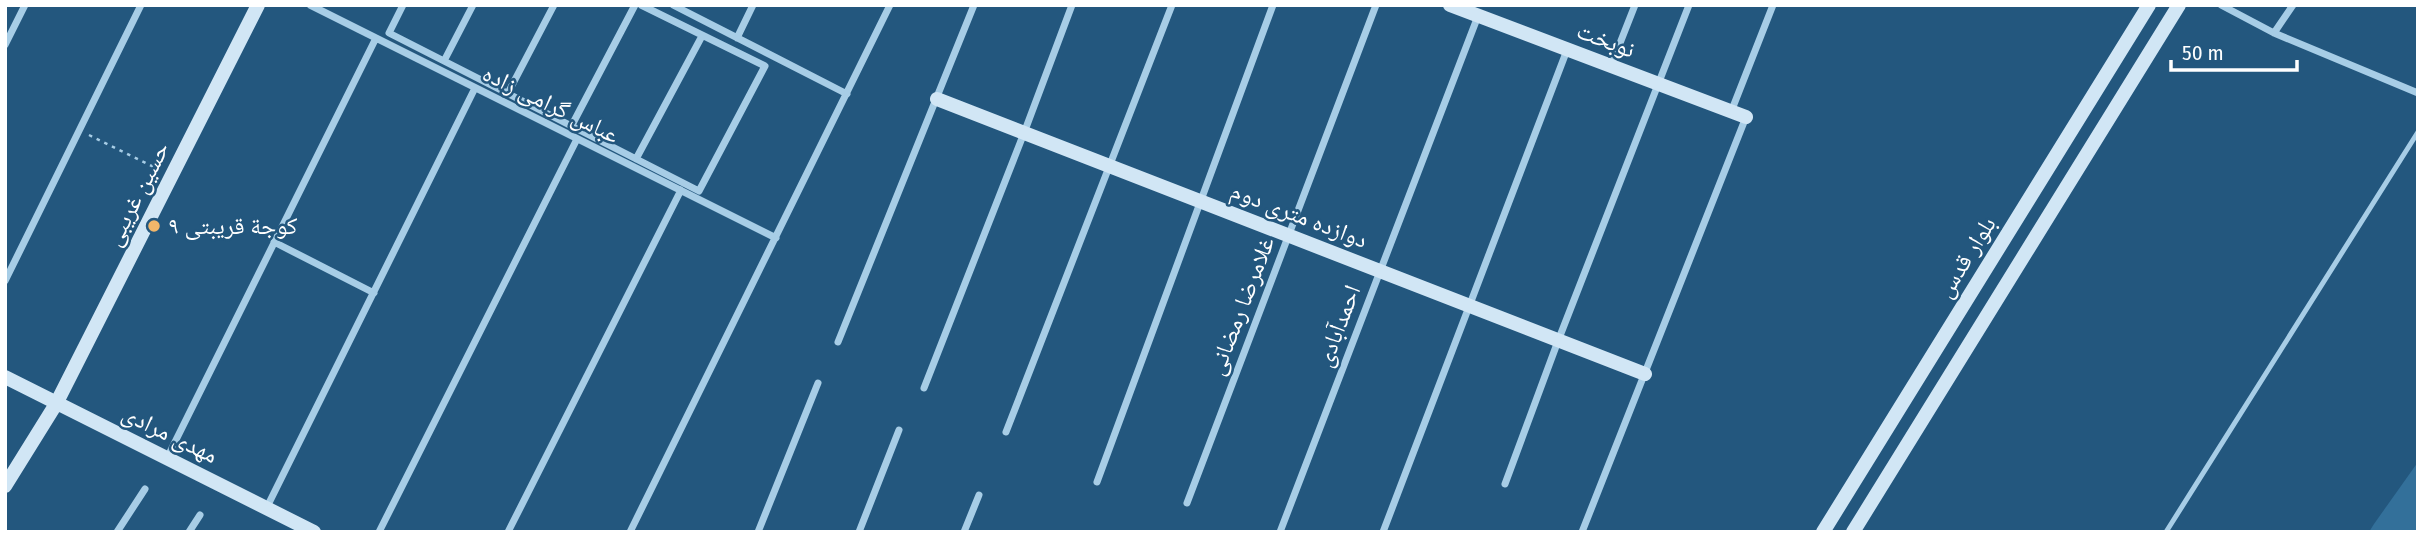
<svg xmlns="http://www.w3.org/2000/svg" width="2423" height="537" font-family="'Fira Sans Condensed','Noto Naskh Arabic',sans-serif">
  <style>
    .green { fill: #33709a }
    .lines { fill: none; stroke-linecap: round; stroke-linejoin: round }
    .path { stroke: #a7cde6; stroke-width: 2.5; stroke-dasharray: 3.5 5; stroke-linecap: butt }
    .lane { stroke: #a7cde6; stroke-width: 5 }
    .street { stroke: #a7cde6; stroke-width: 7 }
    .secondary { stroke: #d1e6f5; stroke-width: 14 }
    .poi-dot { fill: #f2b76a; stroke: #23577e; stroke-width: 2.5 }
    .labels { text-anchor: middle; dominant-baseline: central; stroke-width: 5; stroke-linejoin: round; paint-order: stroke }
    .street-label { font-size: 24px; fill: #fff; stroke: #23577e }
    .poi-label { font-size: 24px; fill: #fff; stroke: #23577e; text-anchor: start }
  </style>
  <rect width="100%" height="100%" fill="#23577e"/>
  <path class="green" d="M2418 462V532H2369L2374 524Z"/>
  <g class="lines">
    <path class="path" d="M89 135 158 169"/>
    <path class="lane" d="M2166 532 2418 132"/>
    <path class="street" d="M310 5 776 238
      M403 5 389 33 699 191 765 66 641 5
      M673 5 847 94
      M2221 5 2274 33 2418 93
      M2274 33 2293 5
      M737 38 753 5
      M5 45 25 5
      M444 61 473 5
      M1611 66 1635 5
      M508 93 554 5
      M1731 112 1773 5
      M572 125 635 5
      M636 159 702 36
      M274 242 374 293
      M5 281 141 5
      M838 342 974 5
      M924 388 1024 133 1072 5
      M1006 432 1172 5
      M167 458 376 38
      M1097 482 1273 5
      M1505 484 1558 341 1689 5
      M1187 503 1376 5
      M267 507 475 88
      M117 532 145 489
      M189 532 200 515
      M379 532 577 139
      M508 532 681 190
      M630 532 890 5
      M758 532 818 383
      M859 532 899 430
      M964 532 979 495
      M1280 532 1478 16
      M1383 532 1567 50
      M1582 532 1746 117"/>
    <path class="secondary" d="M1450 5 1746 117
      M937 99 1645 374
      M5 377 314 532
      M5 486 56 404 258 5
      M1823 532 2149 5
      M1853 532 2179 5"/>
  </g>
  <circle class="poi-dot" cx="154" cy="226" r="7"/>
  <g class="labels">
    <g class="street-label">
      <text transform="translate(1606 40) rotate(21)">نوبخت</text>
      <text transform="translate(551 104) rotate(26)">عباس گرامی زاده</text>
      <text transform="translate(137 194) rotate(-63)">حسین غریبی</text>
      <text transform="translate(1299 215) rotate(21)">دوازده متری دوم</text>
      <text transform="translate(1966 257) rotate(-58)">بلوار قدس</text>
      <text transform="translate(1241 306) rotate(-69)">غلامرضا رمضانی</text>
      <text transform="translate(1338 326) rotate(-69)">احمدآبادی</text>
      <text transform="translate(170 434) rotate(26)">مهدی مرادی</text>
    </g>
    <g class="poi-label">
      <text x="168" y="226">۹ کوجة قریبتی</text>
    </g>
  </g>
  <rect width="2423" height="537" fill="none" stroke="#ffffff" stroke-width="14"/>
  <path d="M2171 60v10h126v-10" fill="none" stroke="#ffffff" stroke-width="3.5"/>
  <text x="2182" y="60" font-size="21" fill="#ffffff" stroke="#23577e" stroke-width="5" paint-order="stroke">50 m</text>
</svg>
